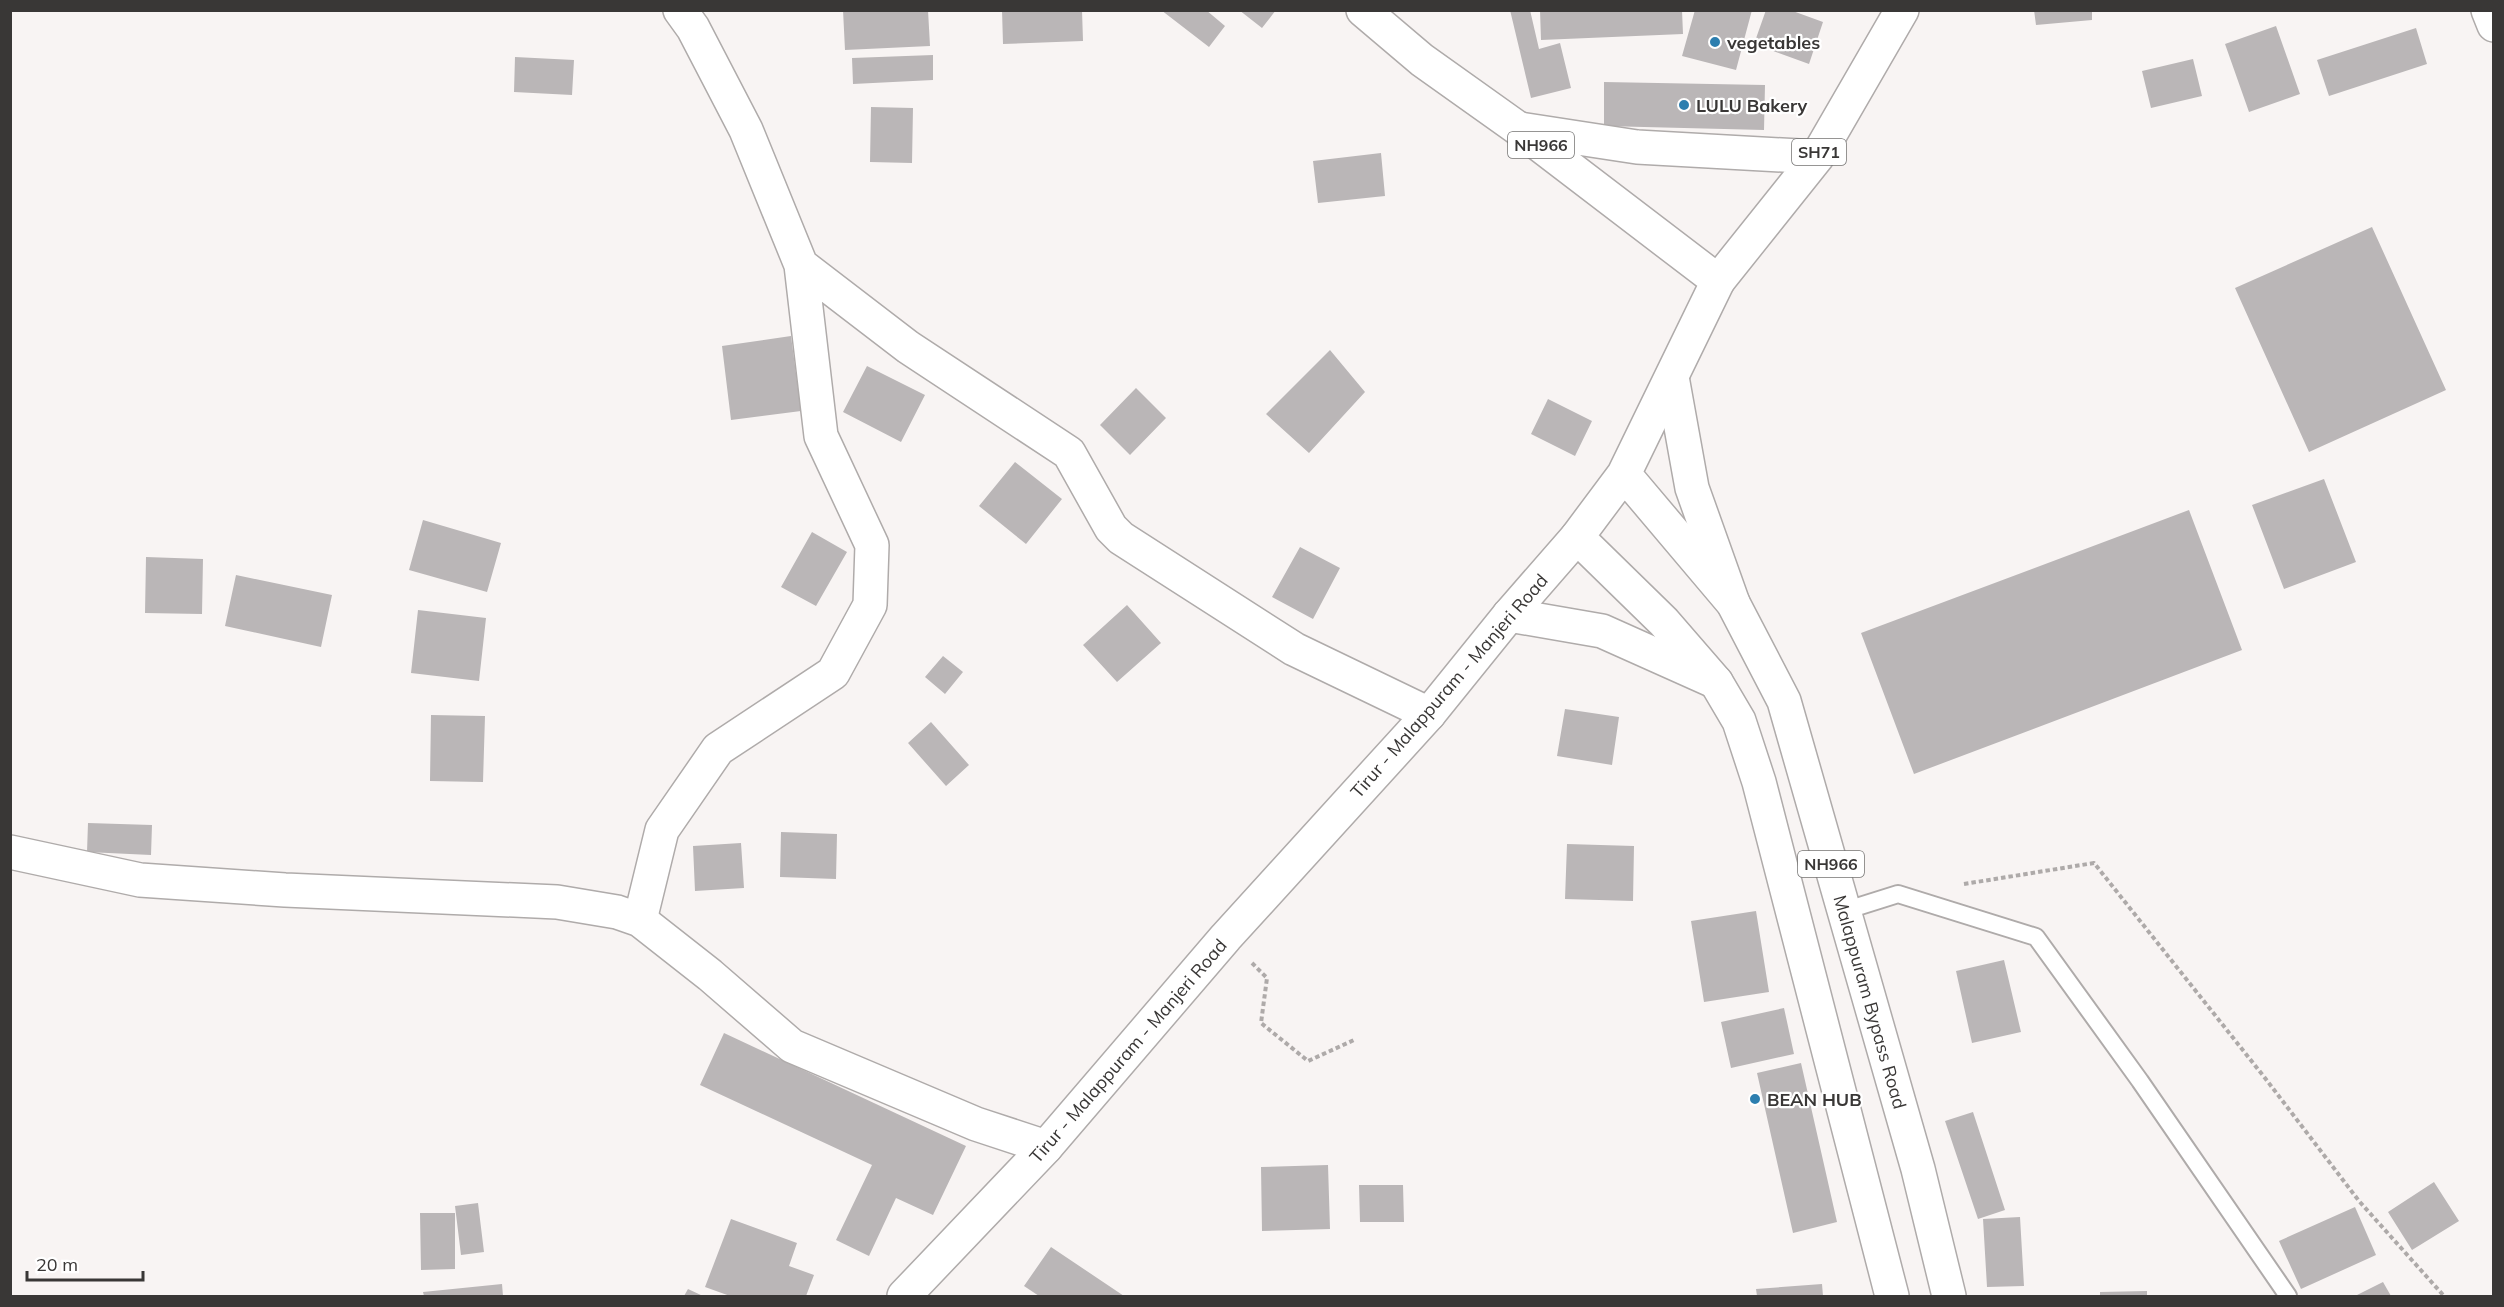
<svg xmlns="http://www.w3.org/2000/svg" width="2504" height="1307" font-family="Mulish,sans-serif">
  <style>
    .building { fill: #bab6b7 }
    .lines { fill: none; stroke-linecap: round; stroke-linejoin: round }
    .service-casing { stroke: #afabaa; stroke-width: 20 }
    .minor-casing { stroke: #afabaa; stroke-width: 36 }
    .tertiary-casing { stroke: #afabaa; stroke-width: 36 }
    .secondary-casing { stroke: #afabaa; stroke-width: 36 }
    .primary-casing { stroke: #afabaa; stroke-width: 36 }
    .trunk-casing { stroke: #afabaa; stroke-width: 36 }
    .path { stroke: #aeaaa9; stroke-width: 4; stroke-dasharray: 4.5 3; stroke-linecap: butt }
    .service { stroke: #fff; stroke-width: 16 }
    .minor { stroke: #fff; stroke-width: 33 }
    .tertiary { stroke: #fff; stroke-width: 33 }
    .secondary { stroke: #fff; stroke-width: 33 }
    .primary { stroke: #fff; stroke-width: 33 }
    .trunk { stroke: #fff; stroke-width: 33 }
    .poi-dot { fill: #2c7eaf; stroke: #fff; stroke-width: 2 }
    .labels { text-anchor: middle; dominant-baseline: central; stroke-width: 4.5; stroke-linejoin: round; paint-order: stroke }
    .shield { fill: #fff; stroke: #747372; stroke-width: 1.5 }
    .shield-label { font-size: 16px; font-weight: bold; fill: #393736 }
    .poi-label { font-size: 18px; font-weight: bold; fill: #393736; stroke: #fff; text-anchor: start }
    .street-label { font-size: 18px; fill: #393736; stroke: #fff }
  </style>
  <rect width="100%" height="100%" fill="#f8f4f3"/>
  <path class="building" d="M843 10H928L930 46 845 50Z
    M1002 10H1082L1083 41 1003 44Z
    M1161 10H1206L1225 26 1209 47Z
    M1239 10H1276L1262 28Z
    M1510 10H1530L1539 49 1560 43 1571 88 1531 98Z
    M1540 10H1682L1683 34 1541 40Z
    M1695 10H1752L1736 70 1682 56Z
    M1766 10H1790L1823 22 1809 64 1754 44Z
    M2034 10H2092V20L2036 25Z
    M2276 26 2300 94 2249 112 2225 44Z
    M2416 28 2427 64 2329 96 2317 60Z
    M933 55V80L853 84 852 58Z
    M515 57 574 60 572 95 514 92Z
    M2193 59 2202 96 2151 108 2142 71Z
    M1604 82 1765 85 1764 130 1604 126Z
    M871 107 913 108 912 163 870 162Z
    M1381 153 1385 196 1318 203 1313 161Z
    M2372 227 2446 390 2309 452 2235 288Z
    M791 336 801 411 731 420 722 346Z
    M1330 350 1365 392 1309 453 1266 414Z
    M867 366 925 395 901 442 843 412Z
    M1136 388 1166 418 1130 455 1100 425Z
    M1548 399 1592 421 1575 456 1531 434Z
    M1015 462 1062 499 1026 544 979 506Z
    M2324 479 2356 562 2284 589 2252 505Z
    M2189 510 2242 650 1914 774 1861 633Z
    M423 520 501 543 487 592 409 570Z
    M812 532 847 552 816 606 781 587Z
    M1300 547 1340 568 1313 619 1272 597Z
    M146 557 203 559 202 614 145 613Z
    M236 575 332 595 321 647 225 626Z
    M1127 605 1161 643 1117 682 1083 645Z
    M418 610 486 618 479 681 411 673Z
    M943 656 963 672 945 694 925 677Z
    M1565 709 1619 717 1612 765 1557 756Z
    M431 715 485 716 483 782 430 781Z
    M931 722 969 765 946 786 908 743Z
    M88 823 152 825 151 855 87 852Z
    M781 832 837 834 836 879 780 877Z
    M741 843 744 888 695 891 693 846Z
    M1567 844 1634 846 1633 901 1565 899Z
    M1756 911 1769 992 1704 1002 1691 921Z
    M2004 960 2021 1032 1972 1043 1956 971Z
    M1784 1008 1794 1054 1731 1068 1721 1022Z
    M724 1033 966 1146 933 1215 896 1198 869 1256 836 1240 872 1165 700 1085Z
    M1801 1063 1837 1222 1793 1233 1757 1073Z
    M1973 1112 2005 1210 1978 1219 1945 1121Z
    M1328 1165 1330 1229 1262 1231 1261 1167Z
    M2434 1182 2459 1221 2412 1250 2388 1212Z
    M1359 1185H1403L1404 1222H1360Z
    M478 1203 484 1252 461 1255 455 1206Z
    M2355 1207 2376 1255 2301 1289 2279 1241Z
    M420 1213H455V1269L421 1270Z
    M2020 1217 2024 1286 1987 1287 1983 1219Z
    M731 1219 797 1243 789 1266 814 1275 806 1296H730L705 1287Z
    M1051 1247 1124 1296H1039L1024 1286Z
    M2383 1282 2391 1296H2355Z
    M502 1284 503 1296H424L423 1292Z
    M1822 1284 1823 1296H1757L1756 1289Z
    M688 1289 703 1296H684Z
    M2147 1291V1296H2100V1292Z"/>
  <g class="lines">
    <defs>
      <path id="service" d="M1844 911 1898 894 2036 937 2140 1081 2288 1296"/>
      <path id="minor" d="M2488 10 2494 25
        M801 265 908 347 1069 453 1111 528 1121 538 1294 649 1429 714
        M640 920 662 830 718 749 833 673 870 605 872 545 821 436 801 265 746 130 693 28 680 10"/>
      <path id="tertiary" d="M10 852 140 880 285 890 557 902 617 912 640 920 710 975 792 1046 976 1124 1046 1147"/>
      <path id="secondary" d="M904 1296 1046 1147 1226 937 1429 714 1509 615"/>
      <path id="primary" d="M1519 129 1637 147 1817 157
        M1718 281 1817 157 1902 10
        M1672 377 1692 488 1733 603
        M1509 615 1602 631 1716 682
        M1509 615 1577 537"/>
      <path id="trunk" d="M1363 10 1422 60 1519 129 1718 281 1624 474 1577 537 1664 622 1716 682 1739 721 1759 782 1892 1296
        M1624 474 1733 603 1784 701 1918 1169 1949 1296"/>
    </defs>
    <use href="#service" class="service-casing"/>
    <use href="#minor" class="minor-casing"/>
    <use href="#tertiary" class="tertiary-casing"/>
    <use href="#secondary" class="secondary-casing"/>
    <use href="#primary" class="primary-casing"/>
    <use href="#trunk" class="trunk-casing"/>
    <path class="path" d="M1964 884 2094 863 2265 1078 2359 1201 2444 1296
      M1252 963 1267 978 1261 1023 1308 1061 1354 1040"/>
    <use href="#service" class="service"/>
    <use href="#minor" class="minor"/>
    <use href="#tertiary" class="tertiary"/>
    <use href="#secondary" class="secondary"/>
    <use href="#primary" class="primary"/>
    <use href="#trunk" class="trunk"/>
  </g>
  <g class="poi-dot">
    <circle cx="1715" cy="42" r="6"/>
    <circle cx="1684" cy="105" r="6"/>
    <circle cx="1755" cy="1099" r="6"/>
  </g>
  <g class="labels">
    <g class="shield">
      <rect x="1508" y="132" width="66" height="26" rx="4.5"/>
      <rect x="1792" y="139" width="54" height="26" rx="4.5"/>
      <rect x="1798" y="851" width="66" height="26" rx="4.5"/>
    </g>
    <g class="shield-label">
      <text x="1541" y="145">NH966</text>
      <text x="1819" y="152">SH71</text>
      <text x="1831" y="864">NH966</text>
    </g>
    <g class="poi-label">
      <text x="1727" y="42">vegetables</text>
      <text x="1696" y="105">LULU Bakery</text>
      <text x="1767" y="1099">BEAN HUB</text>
    </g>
    <g class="street-label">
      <text transform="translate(1449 686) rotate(-49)">Tirur - Malappuram - Manjeri Road</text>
      <text transform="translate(1870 1002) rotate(74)">Malappuram Bypass Road</text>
      <text transform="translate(1128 1051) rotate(-49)">Tirur - Malappuram - Manjeri Road</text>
    </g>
  </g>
  <rect width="2504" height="1307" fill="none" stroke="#393736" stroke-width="24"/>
  <path d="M27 1271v9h116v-9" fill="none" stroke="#393736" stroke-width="3"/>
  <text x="36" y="1271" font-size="18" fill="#393736" stroke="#ffffff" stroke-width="4.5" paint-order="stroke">20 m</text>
</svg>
